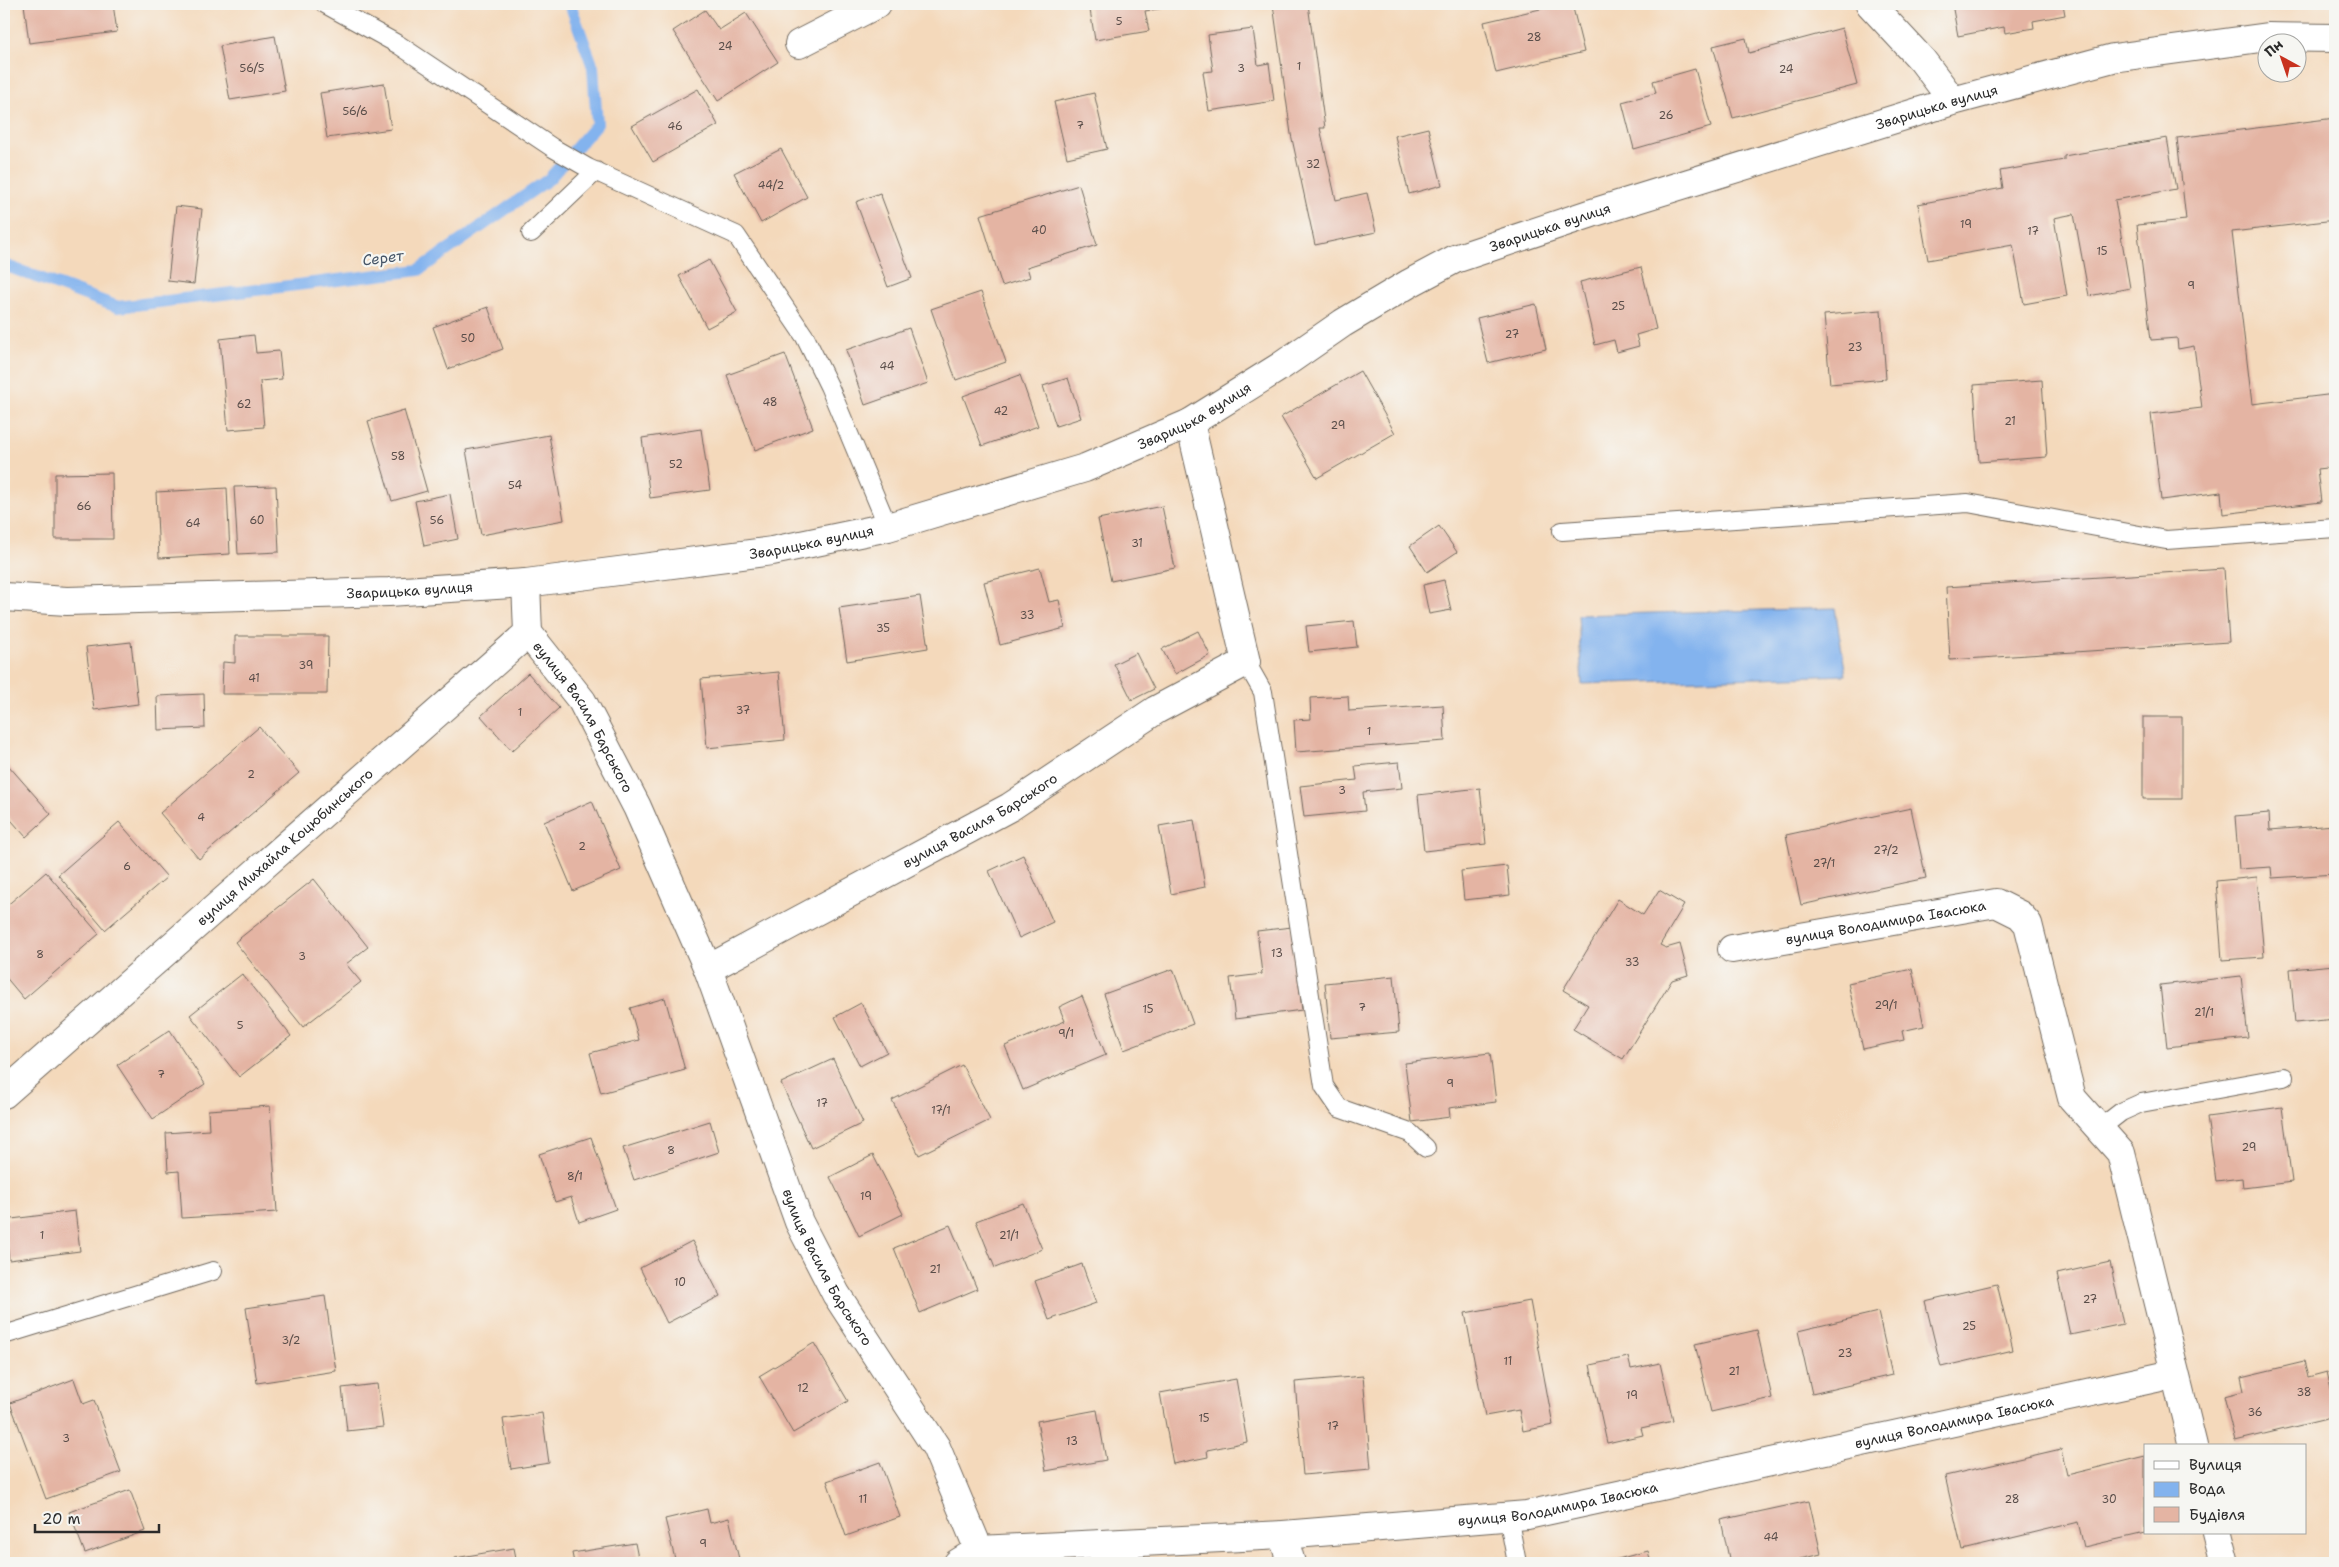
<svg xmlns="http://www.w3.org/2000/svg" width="2339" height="1567" font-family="'Shantell Sans',sans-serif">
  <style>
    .water { fill: #83b3ee; stroke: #576f8c }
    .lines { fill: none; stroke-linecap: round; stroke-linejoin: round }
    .stream { stroke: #83b3ee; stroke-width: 12 }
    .building { fill: #e4b4a3 }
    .service-casing { stroke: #71685d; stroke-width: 20 }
    .minor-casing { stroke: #71685d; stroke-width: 30 }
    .service { stroke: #fff; stroke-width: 18 }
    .minor { stroke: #fff; stroke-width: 28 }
    .labels { text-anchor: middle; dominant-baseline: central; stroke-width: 4.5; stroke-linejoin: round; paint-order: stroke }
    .number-label { font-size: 11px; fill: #594d49 }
    .street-label { font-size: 14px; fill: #2b2b2b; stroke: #f6f6f2 }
    .water-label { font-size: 15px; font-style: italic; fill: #455466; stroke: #f6f6f2 }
  </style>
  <rect width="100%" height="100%" fill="#f6f6f2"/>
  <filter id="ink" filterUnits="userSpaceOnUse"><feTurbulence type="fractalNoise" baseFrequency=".02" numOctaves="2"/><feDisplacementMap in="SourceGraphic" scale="10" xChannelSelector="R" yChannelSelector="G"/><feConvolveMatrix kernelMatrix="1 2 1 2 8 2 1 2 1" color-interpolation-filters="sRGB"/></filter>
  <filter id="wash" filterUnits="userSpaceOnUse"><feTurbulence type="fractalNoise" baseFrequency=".0096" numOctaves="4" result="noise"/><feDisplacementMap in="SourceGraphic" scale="20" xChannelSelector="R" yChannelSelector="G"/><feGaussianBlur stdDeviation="1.12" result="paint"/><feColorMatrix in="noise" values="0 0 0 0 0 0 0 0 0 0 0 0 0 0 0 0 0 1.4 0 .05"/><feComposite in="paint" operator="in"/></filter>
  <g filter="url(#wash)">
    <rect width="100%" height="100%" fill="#f4d9bb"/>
    <path class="water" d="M1835 608 1846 675 1582 684 1578 615Z"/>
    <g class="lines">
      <path class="stream" d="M4 265 118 307 419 270 549 179 597 124 593 67 570 4"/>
    </g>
    <g id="blocks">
      <path class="building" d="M24 4H113L117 32 29 43Z
        M1089 4H1163L1164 8 1145 11 1149 31 1095 40Z
        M1273 4H1308L1325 128H1320L1336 200 1367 193 1376 232 1315 245 1291 134Z
        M1562 4H1572L1584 52 1496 73 1484 22Z
        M1952 4H2063L2065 15 2033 21 2034 28 2005 33 2004 27 1958 36Z
        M705 10 719 30 746 13 778 62 718 101 673 31Z
        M1842 28 1857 85 1733 118 1713 46 1746 38 1749 53Z
        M1253 29 1258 65 1269 63 1274 101 1209 111 1203 72 1213 71 1208 35Z
        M275 36 285 91 230 100 220 46Z
        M1695 69 1711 127 1634 149 1622 102 1656 93 1653 81Z
        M384 83 391 129 327 138 320 93Z
        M698 89 718 125 653 162 632 126Z
        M1094 93 1107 149 1067 158 1054 102Z
        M2335 118V220L2232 232 2252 404 2335 394V467L2317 469 2321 502 2223 514 2221 492 2161 500 2151 414 2202 408 2194 346 2178 349 2177 338 2151 340 2137 225 2186 220 2177 138Z
        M1428 128 1442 185 1409 194 1395 136Z
        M2167 138 2176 189 2115 200 2130 288 2089 296 2074 214 2054 218 2067 296 2024 304 2013 245 1928 260 1918 204 2003 188 2000 171 2064 160V156Z
        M781 149 807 197 761 223 734 173Z
        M1079 185 1097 245 1027 267 1030 277 1002 286 980 215Z
        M880 193 912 278 888 287 856 202Z
        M176 206 202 209 194 284 168 281Z
        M709 260 737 312 707 328 679 276Z
        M1641 267 1656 329 1636 335 1639 346 1617 352 1614 340 1595 345 1580 282Z
        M981 292 1006 362 956 380 931 309Z
        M1536 304 1546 349 1488 363 1477 318Z
        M488 307 503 349 448 369 433 327Z
        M1881 310 1886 379 1830 384 1824 315Z
        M909 328 928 383 865 405 846 350Z
        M254 335 256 353 279 351 282 379 260 381 264 427 228 430 220 339Z
        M785 354 813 428 755 450 727 375Z
        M1360 371 1395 433 1317 478 1281 417Z
        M1020 375 1038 426 982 446 963 396Z
        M1068 378 1081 418 1056 426 1043 386Z
        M2042 380 2047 457 1979 462 1974 385Z
        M404 410 427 491 392 501 368 421Z
        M701 429 710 490 650 498 642 438Z
        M549 435 564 520 481 535 466 450Z
        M112 473 113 539H55V474Z
        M276 486 279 552 238 554 234 487Z
        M227 488 230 554 159 558 156 492Z
        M450 494 458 539 424 546 415 501Z
        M1162 506 1175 568 1111 581 1098 519Z
        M1439 526 1457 552 1427 572 1410 546Z
        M1040 568 1049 602 1059 600 1065 628 1000 645 984 582Z
        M2224 569 2229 642 1950 660 1946 587Z
        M1444 580 1451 610 1429 614 1423 585Z
        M920 596 928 648 847 661 839 608Z
        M1354 621 1357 647 1309 652 1306 626Z
        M1198 631 1210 655 1175 674 1162 649Z
        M235 636H328L327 694H222L223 662 235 663Z
        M131 642 138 704 94 710 86 647Z
        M1136 653 1154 689 1132 700 1114 664Z
        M779 672 785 740 707 748 701 679Z
        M528 673 559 708 512 751 481 716Z
        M204 694 205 728 158 730 157 696Z
        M1348 696 1349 711 1443 705 1445 741 1296 752 1294 720 1311 719 1310 698Z
        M2143 717H2182V799H2143Z
        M259 727 299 773 199 859 160 813Z
        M1399 762 1402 788 1363 792 1365 811 1304 817 1300 786 1357 780 1355 766Z
        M8 765 51 814 26 837 4 812V767Z
        M1480 788 1486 844 1424 851 1418 795Z
        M592 801 621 870 573 891 544 822Z
        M1911 808 1926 878 1801 905 1786 835Z
        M2269 813 2270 830 2335 825V874L2272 878 2271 867 2239 869 2235 816Z
        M1194 820 1205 887 1171 894 1159 826Z
        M119 822 167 877 105 930 58 875Z
        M1023 855 1053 922 1019 938 989 871Z
        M1507 866 1510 895 1464 900 1461 871Z
        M46 872 99 934 24 999 4 975V908Z
        M2257 877 2264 957 2222 960 2216 881Z
        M314 879 368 947 346 964 361 982 303 1027 235 942Z
        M1659 890 1684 905 1660 945 1666 948 1680 944 1688 975 1672 980 1623 1059 1573 1029 1588 1005 1563 990 1618 899 1643 915Z
        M1292 927 1302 1010 1235 1019 1230 978 1262 974 1257 931Z
        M2335 965V1019L2295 1023 2290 969Z
        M1173 969 1193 1024 1124 1050 1104 994Z
        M1912 969 1924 1026 1902 1031 1904 1040 1863 1049 1848 983Z
        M242 974 291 1036 239 1077 190 1015Z
        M1394 976 1399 1032 1330 1038 1325 983Z
        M2241 976 2248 1038 2167 1047 2160 985Z
        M1082 996 1106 1055 1023 1090 1005 1046 1065 1021 1059 1007Z
        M665 998 685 1070 601 1093 590 1053 639 1040 630 1008Z
        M861 1003 887 1052 860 1066 835 1017Z
        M170 1030 205 1084 153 1119 117 1065Z
        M1490 1053 1496 1102 1449 1108 1450 1117 1412 1122 1405 1063Z
        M833 1059 863 1123 811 1148 781 1083Z
        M962 1065 990 1120 919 1155 892 1100Z
        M270 1106 277 1212 182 1218 179 1171 168 1172 166 1133 209 1130 208 1110Z
        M2282 1107 2292 1182 2243 1188 2242 1178 2216 1181 2207 1117Z
        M710 1121 719 1152 634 1180 623 1148Z
        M591 1137 616 1209 579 1222 571 1197 555 1202 539 1154Z
        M873 1155 903 1214 859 1236 830 1177Z
        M1023 1203 1042 1249 995 1268 976 1221Z
        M75 1211 80 1251 9 1260 4 1220Z
        M950 1225 977 1289 920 1313 894 1248Z
        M692 1241 720 1296 667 1323 640 1268Z
        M2110 1262 2123 1324 2070 1335 2057 1274Z
        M1082 1264 1096 1303 1049 1320 1035 1281Z
        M1997 1284 2013 1350 1941 1367 1925 1301Z
        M325 1296 336 1371 257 1383 246 1308Z
        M1530 1301 1553 1425 1523 1431 1519 1410 1485 1416 1465 1313Z
        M1878 1312 1892 1375 1812 1394 1798 1331Z
        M1757 1330 1772 1398 1711 1412 1695 1344Z
        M814 1343 848 1401 793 1433 759 1376Z
        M1628 1357 1631 1369 1660 1363 1673 1421 1641 1428 1643 1435 1607 1443 1590 1365Z
        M2304 1362 2308 1377 2327 1372 2335 1406V1417L2235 1441 2224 1396 2244 1391 2241 1377Z
        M1363 1376 1371 1469 1303 1475 1295 1382Z
        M74 1379 83 1404 94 1400 121 1472 46 1499 10 1403Z
        M1236 1379 1247 1442 1207 1450 1208 1457 1173 1464 1160 1393Z
        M377 1384 383 1427 347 1431 342 1388Z
        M1097 1410 1106 1460 1046 1471 1037 1421Z
        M542 1413 549 1463 511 1469 503 1419Z
        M2061 1449 2067 1475 2145 1456V1533L2084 1547 2078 1522 1962 1550 1945 1476Z
        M880 1462 900 1517 846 1536 827 1481Z
        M130 1490 145 1531 85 1553 69 1512Z
        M1809 1501 1821 1554 1800 1559 1801 1563H1730L1721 1520Z
        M707 1509 710 1523 729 1518 740 1563H676L665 1519Z
        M635 1543 639 1563H574L572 1553Z
        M514 1548 517 1563H455V1558Z
        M1648 1551 1651 1563H1603Z"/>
    </g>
  </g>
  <g filter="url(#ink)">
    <use href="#blocks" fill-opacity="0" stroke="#71685d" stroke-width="1"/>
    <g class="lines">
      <defs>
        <path id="service" d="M325 4 399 45 553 148 588 168 736 235 805 337 829 386 888 527
          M531 233 596 171
          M1562 531 1968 503 2166 540 2335 528
          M1246 662 1263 692 1324 1086 1339 1108 1410 1133 1426 1148
          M2099 1129 2121 1112 2141 1103 2284 1077
          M4 1335 213 1271
          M1508 1516 1517 1563"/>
        <g id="minor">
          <path d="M1870 4 1922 60 1953 101"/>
          <path d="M799 44 877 4"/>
          <path id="s1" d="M4 597 67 601 389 592 526 583 772 551 888 527 1085 468 1190 423 1281 366 1343 323 1410 283 1455 259 1592 213 1953 101 2113 58 2268 37 2335 38"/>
          <path id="s2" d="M528 633 582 701 637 807 708 969 799 1222 836 1294 936 1447 979 1550"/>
          <path id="s3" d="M1732 949 1996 903 2020 915 2028 924 2072 1098 2121 1153 2193 1446"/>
          <path id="s4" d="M708 969 1010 807 1156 710 1246 662 1190 423"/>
          <path id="s5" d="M4 1094 528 633 526 583"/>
          <path d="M2217 1533 2225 1563"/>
          <path d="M1283 1535 1291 1563"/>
          <path id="s6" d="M958 1563 979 1550 1283 1535 1527 1515 2174 1374"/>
        </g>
      </defs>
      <use href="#service" class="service-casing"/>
      <use href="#minor" class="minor-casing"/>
      <use href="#service" class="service"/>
      <use href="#minor" class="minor"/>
    </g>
  </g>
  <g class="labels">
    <g class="number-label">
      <text x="1119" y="21">5</text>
      <text x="1534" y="37">28</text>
      <text x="725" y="46">24</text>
      <text x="1299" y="66">1</text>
      <text x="252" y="68">56/5</text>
      <text x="1241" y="68">3</text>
      <text x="1786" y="69">24</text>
      <text x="355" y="111">56/6</text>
      <text x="1666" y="115">26</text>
      <text x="1080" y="125">7</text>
      <text x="675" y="126">46</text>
      <text x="1313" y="164">32</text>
      <text x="771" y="185">44/2</text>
      <text x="1966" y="224">19</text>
      <text x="1039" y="230">40</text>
      <text x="2033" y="231">17</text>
      <text x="2102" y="251">15</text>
      <text x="2191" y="285">9</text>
      <text x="1618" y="306">25</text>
      <text x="1512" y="334">27</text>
      <text x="468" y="338">50</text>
      <text x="1855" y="347">23</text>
      <text x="887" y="366">44</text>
      <text x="770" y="402">48</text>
      <text x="244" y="404">62</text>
      <text x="1001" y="411">42</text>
      <text x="2010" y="421">21</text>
      <text x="1338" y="425">29</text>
      <text x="398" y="456">58</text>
      <text x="676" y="464">52</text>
      <text x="515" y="485">54</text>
      <text x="84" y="506">66</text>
      <text x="257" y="520">60</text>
      <text x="437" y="520">56</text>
      <text x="193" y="523">64</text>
      <text x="1137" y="543">31</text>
      <text x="1027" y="615">33</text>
      <text x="883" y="628">35</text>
      <text x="306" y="665">39</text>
      <text x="254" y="678">41</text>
      <text x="743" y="710">37</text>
      <text x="520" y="712">1</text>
      <text x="1369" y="731">1</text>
      <text x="251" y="774">2</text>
      <text x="1342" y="790">3</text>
      <text x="201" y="817">4</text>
      <text x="582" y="846">2</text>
      <text x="1886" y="850">27/2</text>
      <text x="1824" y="863">27/1</text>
      <text x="127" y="866">6</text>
      <text x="1277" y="953">13</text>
      <text x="40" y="954">8</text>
      <text x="302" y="956">3</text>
      <text x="1632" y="962">33</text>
      <text x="1886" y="1005">29/1</text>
      <text x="1362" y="1007">7</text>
      <text x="1148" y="1009">15</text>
      <text x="2204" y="1012">21/1</text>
      <text x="240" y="1025">5</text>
      <text x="1066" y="1033">9/1</text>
      <text x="161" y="1074">7</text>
      <text x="1450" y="1083">9</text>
      <text x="822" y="1103">17</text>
      <text x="941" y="1110">17/1</text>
      <text x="2249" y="1147">29</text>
      <text x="671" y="1150">8</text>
      <text x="575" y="1176">8/1</text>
      <text x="866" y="1196">19</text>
      <text x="42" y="1235">1</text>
      <text x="1009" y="1235">21/1</text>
      <text x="935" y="1269">21</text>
      <text x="680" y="1282">10</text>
      <text x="2090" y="1299">27</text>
      <text x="1969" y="1326">25</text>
      <text x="291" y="1340">3/2</text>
      <text x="1845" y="1353">23</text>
      <text x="1508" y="1361">11</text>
      <text x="1734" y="1371">21</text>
      <text x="803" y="1388">12</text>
      <text x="2304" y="1392">38</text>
      <text x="1632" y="1395">19</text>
      <text x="2255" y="1412">36</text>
      <text x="1204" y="1418">15</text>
      <text x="1333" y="1426">17</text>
      <text x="66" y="1438">3</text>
      <text x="1072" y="1441">13</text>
      <text x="863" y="1499">11</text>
      <text x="2012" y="1499">28</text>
      <text x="2109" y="1499">30</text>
      <text x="1771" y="1537">44</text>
      <text x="703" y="1543">9</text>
    </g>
    <g class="street-label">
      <text stroke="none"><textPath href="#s1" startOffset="2026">Зварицька вулиця</textPath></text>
      <text stroke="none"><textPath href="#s1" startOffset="1621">Зварицька вулиця</textPath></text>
      <text stroke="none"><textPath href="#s1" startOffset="1216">Зварицька вулиця</textPath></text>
      <text stroke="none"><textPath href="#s1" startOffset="811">Зварицька вулиця</textPath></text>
      <text stroke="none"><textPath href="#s1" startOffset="406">Зварицька вулиця</textPath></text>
      <text stroke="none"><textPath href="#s2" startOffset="101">вулиця Василя Барського</textPath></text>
      <text stroke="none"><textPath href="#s4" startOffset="310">вулиця Василя Барського</textPath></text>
      <text stroke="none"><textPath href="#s5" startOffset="374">вулиця Михайла Коцюбинського</textPath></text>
      <text stroke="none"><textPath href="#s3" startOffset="156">вулиця Володимира Івасюка</textPath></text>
      <text stroke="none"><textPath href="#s2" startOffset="705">вулиця Василя Барського</textPath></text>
      <text stroke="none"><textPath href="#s6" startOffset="1011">вулиця Володимира Івасюка</textPath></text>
      <text stroke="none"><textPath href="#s6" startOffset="606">вулиця Володимира Івасюка</textPath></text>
    </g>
    <g class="water-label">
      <text transform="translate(383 258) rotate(-7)">Серет</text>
    </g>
  </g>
  <rect width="2339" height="1567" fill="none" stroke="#f6f6f2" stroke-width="20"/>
  <rect x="2144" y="1444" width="162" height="90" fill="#f6f6f2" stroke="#a5a5a2"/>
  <rect x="2154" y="1461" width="25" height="8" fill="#ffffff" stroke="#a5a5a2"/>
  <text x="2189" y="1470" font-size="15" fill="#2b2b2b">Вулиця</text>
  <rect x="2154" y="1482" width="25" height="15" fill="#83b3ee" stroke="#a5a5a2"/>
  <text x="2189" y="1494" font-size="15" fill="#2b2b2b">Вода</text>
  <rect x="2154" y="1507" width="25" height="15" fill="#e4b4a3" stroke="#a5a5a2"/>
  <text x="2189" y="1520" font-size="15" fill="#2b2b2b">Будівля</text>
  <g transform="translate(2282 58) rotate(320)"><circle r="24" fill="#f6f6f2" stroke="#a5a5a2"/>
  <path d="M0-4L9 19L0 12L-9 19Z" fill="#c8321e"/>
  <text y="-8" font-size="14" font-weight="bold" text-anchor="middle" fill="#2b2b2b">Пн</text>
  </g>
  <path d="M35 1524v8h124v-8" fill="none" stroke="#2b2b2b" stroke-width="2.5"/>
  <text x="42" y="1524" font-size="15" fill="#2b2b2b" stroke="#f6f6f2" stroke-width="4" paint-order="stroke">20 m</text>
</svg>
